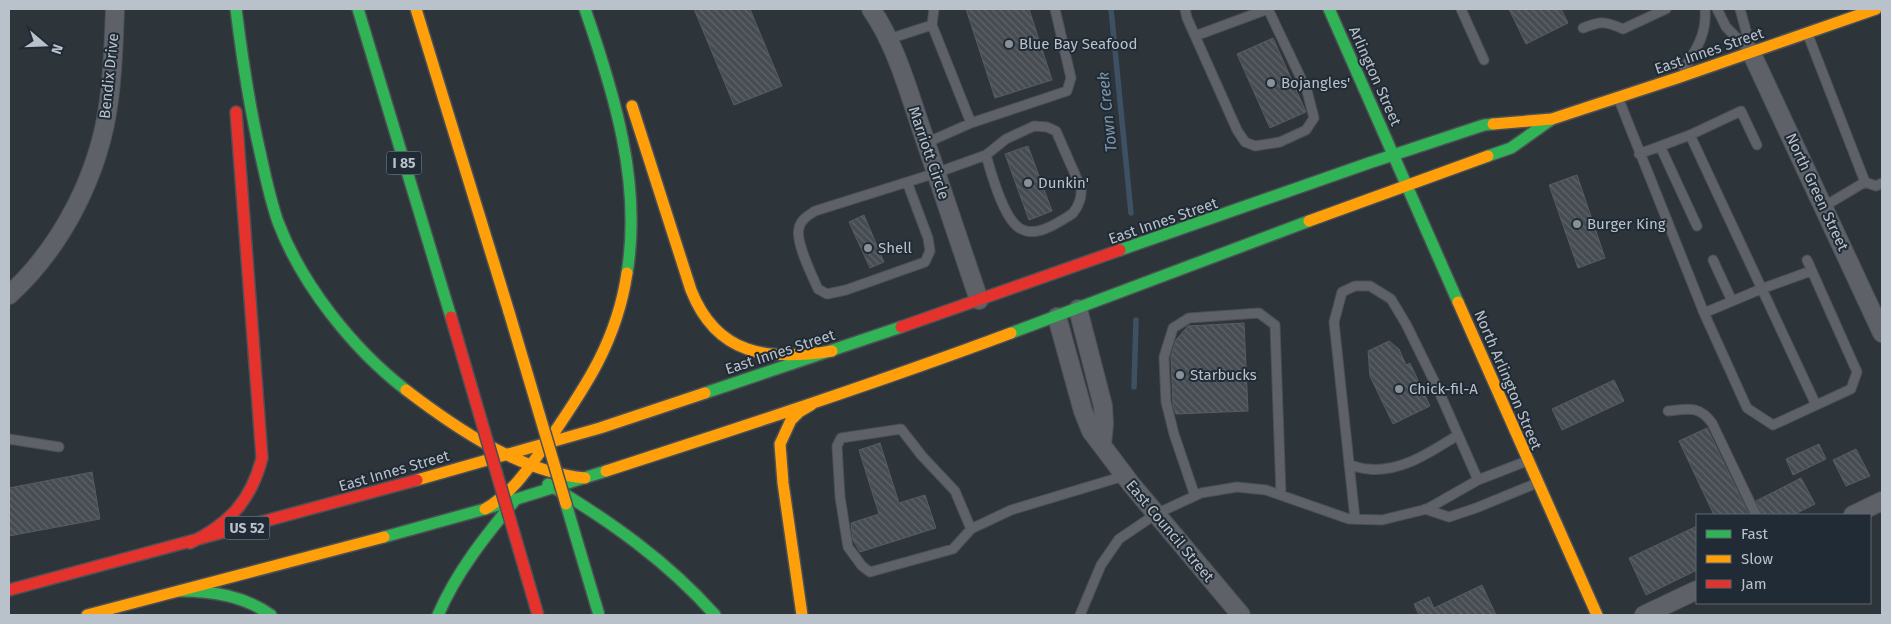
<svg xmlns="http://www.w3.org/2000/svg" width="1891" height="624" font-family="'Fira Sans',sans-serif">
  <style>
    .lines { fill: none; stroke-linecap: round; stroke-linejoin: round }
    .stream { stroke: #3e5163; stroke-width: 5.5 }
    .building { fill: url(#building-back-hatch); stroke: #565c61 }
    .lane-casing { stroke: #4b5055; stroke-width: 11 }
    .street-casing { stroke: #4b5055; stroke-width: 20 }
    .fast-casing { stroke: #4b5055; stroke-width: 14 }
    .slow-casing { stroke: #4b5055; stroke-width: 14 }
    .jam-casing { stroke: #4b5055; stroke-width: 14 }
    .lane { stroke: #5e6268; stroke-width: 9 }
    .street { stroke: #5e6268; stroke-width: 18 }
    .fast { stroke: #30b455; stroke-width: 11 }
    .slow { stroke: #ff9f0a; stroke-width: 11 }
    .jam { stroke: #e5322d; stroke-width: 11 }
    .fast-bridge-casing { stroke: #4a5055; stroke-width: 14; stroke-linecap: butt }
    .slow-bridge-casing { stroke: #4a5055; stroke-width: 14; stroke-linecap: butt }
    .jam-bridge-casing { stroke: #4a5055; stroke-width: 14; stroke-linecap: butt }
    .fast-bridge { stroke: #30b455; stroke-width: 11 }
    .slow-bridge { stroke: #ff9f0a; stroke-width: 11 }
    .jam-bridge { stroke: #e5322d; stroke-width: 11 }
    .poi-dot { fill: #889098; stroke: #212b35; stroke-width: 2 }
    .labels { text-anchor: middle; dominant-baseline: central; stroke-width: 4; stroke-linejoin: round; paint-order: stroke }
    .shield { fill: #212b35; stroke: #8b949d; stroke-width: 1 }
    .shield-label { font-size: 14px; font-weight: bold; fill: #b9c1ca }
    .poi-label { font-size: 15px; fill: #b9c1ca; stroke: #212b35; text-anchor: start }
    .street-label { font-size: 15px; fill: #b9c1ca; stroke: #212b35 }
    .water-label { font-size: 16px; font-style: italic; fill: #7d95aa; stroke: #212b35 }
  </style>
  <defs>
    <pattern id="building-back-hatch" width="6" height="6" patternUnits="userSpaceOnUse" patternTransform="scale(1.25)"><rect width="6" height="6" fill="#474c52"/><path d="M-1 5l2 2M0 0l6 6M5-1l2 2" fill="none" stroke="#5f646a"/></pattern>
  </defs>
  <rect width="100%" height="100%" fill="#2d343a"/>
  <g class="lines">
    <path class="stream" d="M1111 9 1131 213
      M1134 387 1136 320"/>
  </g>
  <path class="building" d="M694 9H750L782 86 734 105Z
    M966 9H1029L1052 80 995 98Z
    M1509 9H1561L1568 23 1526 44Z
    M1273 38 1306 112 1270 128 1237 54Z
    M1028 146 1052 211 1029 220 1005 154Z
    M1577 175 1605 258 1578 268 1549 185Z
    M864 215 884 262 870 268 849 222Z
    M1244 323 1248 411 1176 414 1173 405 1171 356 1176 340 1188 326Z
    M1389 341 1399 349 1406 365 1410 363 1430 406 1393 424 1370 376 1368 351Z
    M1614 380 1624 401 1562 430 1552 409Z
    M1707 428 1749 515H1714L1679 441Z
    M880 443 899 503 925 495 936 528 860 552 853 540 851 523 879 514 859 450Z
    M1819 444 1826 459 1793 475 1786 459Z
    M1856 449 1870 476 1846 486 1833 460Z
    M92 472 100 519 9 536V488Z
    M1801 478 1815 504 1793 515H1762L1756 501Z
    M1697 526V570L1646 595 1629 558Z
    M1482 585 1496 615H1419L1414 604 1429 597 1434 608Z"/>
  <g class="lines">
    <defs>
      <path id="lane" d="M934 9 932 25 971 123
        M1185 9 1187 18 1237 130 1245 142 1255 146 1280 142 1306 130 1314 118 1307 91 1268 9
        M1461 9 1484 60
        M1717 9 1726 27 1749 50
        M1740 9 1751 49
        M1583 28C1602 21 1605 21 1623 29L1666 9
        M1808 35 1865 182 1876 186 1882 183
        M1195 36 1268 9
        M889 39 932 25
        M1684 68C1697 49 1707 33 1705 9
        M1619 100 1704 313 1761 289 1811 271
        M1690 135 1816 405
        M926 143 971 123 1067 91 1071 78 1055 9
        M1660 146 1697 226
        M1639 154 1690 135 1741 111 1757 145
        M907 182 928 238 930 251 925 262 846 290 827 294 818 289C812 275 795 242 799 228 801 219 809 215 815 211L936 173 986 155 1006 139 1034 126 1047 127 1056 131 1081 188C1082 196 1079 206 1073 213 1071 215 1067 217 1064 219 1051 227 1032 238 1018 227 1003 216 991 173 986 155
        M1823 207 1865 182
        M1713 260 1732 301
        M1704 313 1747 408 1773 425 1851 389 1857 372 1807 260
        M1668 411C1688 409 1699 405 1712 423L1756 515
        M9 439 59 447
        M1349 465C1355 466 1362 469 1368 469 1401 473 1432 451 1458 435
        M1195 496 1174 434 1166 402 1164 357 1173 328 1189 318 1259 313 1275 325 1281 495
        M1425 509 1449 517 1476 508 1537 483
        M1355 519 1334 322 1342 292 1355 286H1370L1391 299 1406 324 1437 387 1478 480
        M971 529 955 491 922 456 901 429 841 438 837 446 840 497 848 547 862 566 870 572 953 549 971 529 1011 510 1124 476
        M1080 615 1101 565 1119 539 1156 514 1201 493 1237 487 1266 490 1349 519 1382 520 1427 509 1478 480 1527 461"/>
      <path id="street" d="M871 9C896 45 908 90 922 131 941 187 960 244 979 300
        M1751 52 1882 333
        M9 295C63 246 100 172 109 100 113 70 114 39 115 9
        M1078 309 1103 406 1104 424 1102 444
        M1057 317 1083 411 1091 431 1131 484 1241 615
        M1853 515 1882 501
        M1644 615 1697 590"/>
      <path id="fast" d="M236 9C242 57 249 105 260 152 265 175 270 199 278 222 302 285 353 349 406 390
        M358 9 451 317
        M585 9C614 93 642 183 627 273
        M1329 9 1458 302
        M1488 156 1511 148 1552 119
        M1120 250 1369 163 1484 125 1493 124
        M1011 333 1309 221
        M705 393 901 327
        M548 484C610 521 667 561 715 615
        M384 537 485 509 606 471
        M180 591C213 591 244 596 271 615
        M438 615C457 571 486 535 516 499"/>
      <path id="slow" d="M416 9 509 312
        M632 106 691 290C717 356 768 361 832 351
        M1493 124 1552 119 1677 78 1876 9
        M1309 221 1488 156
        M1458 302 1597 615
        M406 390C457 429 520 472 585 478
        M606 471C742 427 877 383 1011 333
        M417 480 600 428 705 393
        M485 509C514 492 530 466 549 440 587 385 617 340 627 273
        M87 615 384 537
        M802 615 783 483 780 444 791 420 799 412 811 405"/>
      <path id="jam" d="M901 327 1120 250
        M190 543C229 524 251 501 262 458L236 112
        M9 590 417 480"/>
    </defs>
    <use href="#lane" class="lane-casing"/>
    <use href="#street" class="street-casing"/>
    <use href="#fast" class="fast-casing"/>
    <use href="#slow" class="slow-casing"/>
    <use href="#jam" class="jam-casing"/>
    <use href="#lane" class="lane"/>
    <use href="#street" class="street"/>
    <use href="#fast" class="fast"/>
    <use href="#slow" class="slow"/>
    <use href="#jam" class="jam"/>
    <defs>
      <path id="fast-bridge" d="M566 504 599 615"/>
      <path id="slow-bridge" d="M509 312 566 504"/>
      <path id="jam-bridge" d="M451 317 538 615"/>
    </defs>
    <use href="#fast-bridge" class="fast-bridge-casing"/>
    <use href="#slow-bridge" class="slow-bridge-casing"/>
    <use href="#jam-bridge" class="jam-bridge-casing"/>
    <use href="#fast-bridge" class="fast-bridge"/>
    <use href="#slow-bridge" class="slow-bridge"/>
    <use href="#jam-bridge" class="jam-bridge"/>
  </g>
  <g class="poi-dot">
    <circle cx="1009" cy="44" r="5"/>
    <circle cx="1271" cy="83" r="5"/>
    <circle cx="1028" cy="183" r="5"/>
    <circle cx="1577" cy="224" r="5"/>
    <circle cx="868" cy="248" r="5"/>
    <circle cx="1180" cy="375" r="5"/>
    <circle cx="1399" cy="389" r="5"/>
  </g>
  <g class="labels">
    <g class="shield">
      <rect x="386.5" y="151.5" width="35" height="23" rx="4"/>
      <rect x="224.5" y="516.5" width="45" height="23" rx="4"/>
    </g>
    <g class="shield-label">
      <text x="404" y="163">I 85</text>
      <text x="247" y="528">US 52</text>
    </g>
    <g class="poi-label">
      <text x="1019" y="44">Blue Bay Seafood</text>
      <text x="1281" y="83">Bojangles'</text>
      <text x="1038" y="183">Dunkin'</text>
      <text x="1587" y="224">Burger King</text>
      <text x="878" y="248">Shell</text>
      <text x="1190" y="375">Starbucks</text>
      <text x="1409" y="389">Chick-fil-A</text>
    </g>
    <g class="street-label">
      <text transform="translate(1709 51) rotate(-19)">East Innes Street</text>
      <text transform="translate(109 76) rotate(-84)">Bendix Drive</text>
      <text transform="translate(1375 76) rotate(66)">Arlington Street</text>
      <text transform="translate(929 153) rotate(71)">Marriott Circle</text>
      <text transform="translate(1817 192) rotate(65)">North Green Street</text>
      <text transform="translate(1163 221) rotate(-19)">East Innes Street</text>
      <text transform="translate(780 352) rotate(-18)">East Innes Street</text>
      <text transform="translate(1508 380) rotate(67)">North Arlington Street</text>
      <text transform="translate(394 471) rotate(-16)">East Innes Street</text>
      <text transform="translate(1170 531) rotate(50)">East Council Street</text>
    </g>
    <g class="water-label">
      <text transform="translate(1107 112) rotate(-96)">Town Creek</text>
    </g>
  </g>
  <rect width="1891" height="624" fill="none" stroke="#b9c1ca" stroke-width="20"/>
  <rect x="1696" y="514" width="175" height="90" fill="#212b35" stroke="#5e6771"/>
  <rect x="1706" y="530" width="25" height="8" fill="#30b455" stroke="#5e6771"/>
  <text x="1741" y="539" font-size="15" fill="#b9c1ca">Fast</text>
  <rect x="1706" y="555" width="25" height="8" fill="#ff9f0a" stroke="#5e6771"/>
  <text x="1741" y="564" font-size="15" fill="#b9c1ca">Slow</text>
  <rect x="1706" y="580" width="25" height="8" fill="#e5322d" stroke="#5e6771"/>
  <text x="1741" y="589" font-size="15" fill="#b9c1ca">Jam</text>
  <g transform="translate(45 45) rotate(109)" stroke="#212b35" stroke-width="4" paint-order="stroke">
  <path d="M0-4L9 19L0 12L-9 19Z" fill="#b9c1ca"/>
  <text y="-8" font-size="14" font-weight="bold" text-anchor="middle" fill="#b9c1ca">N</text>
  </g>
</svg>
